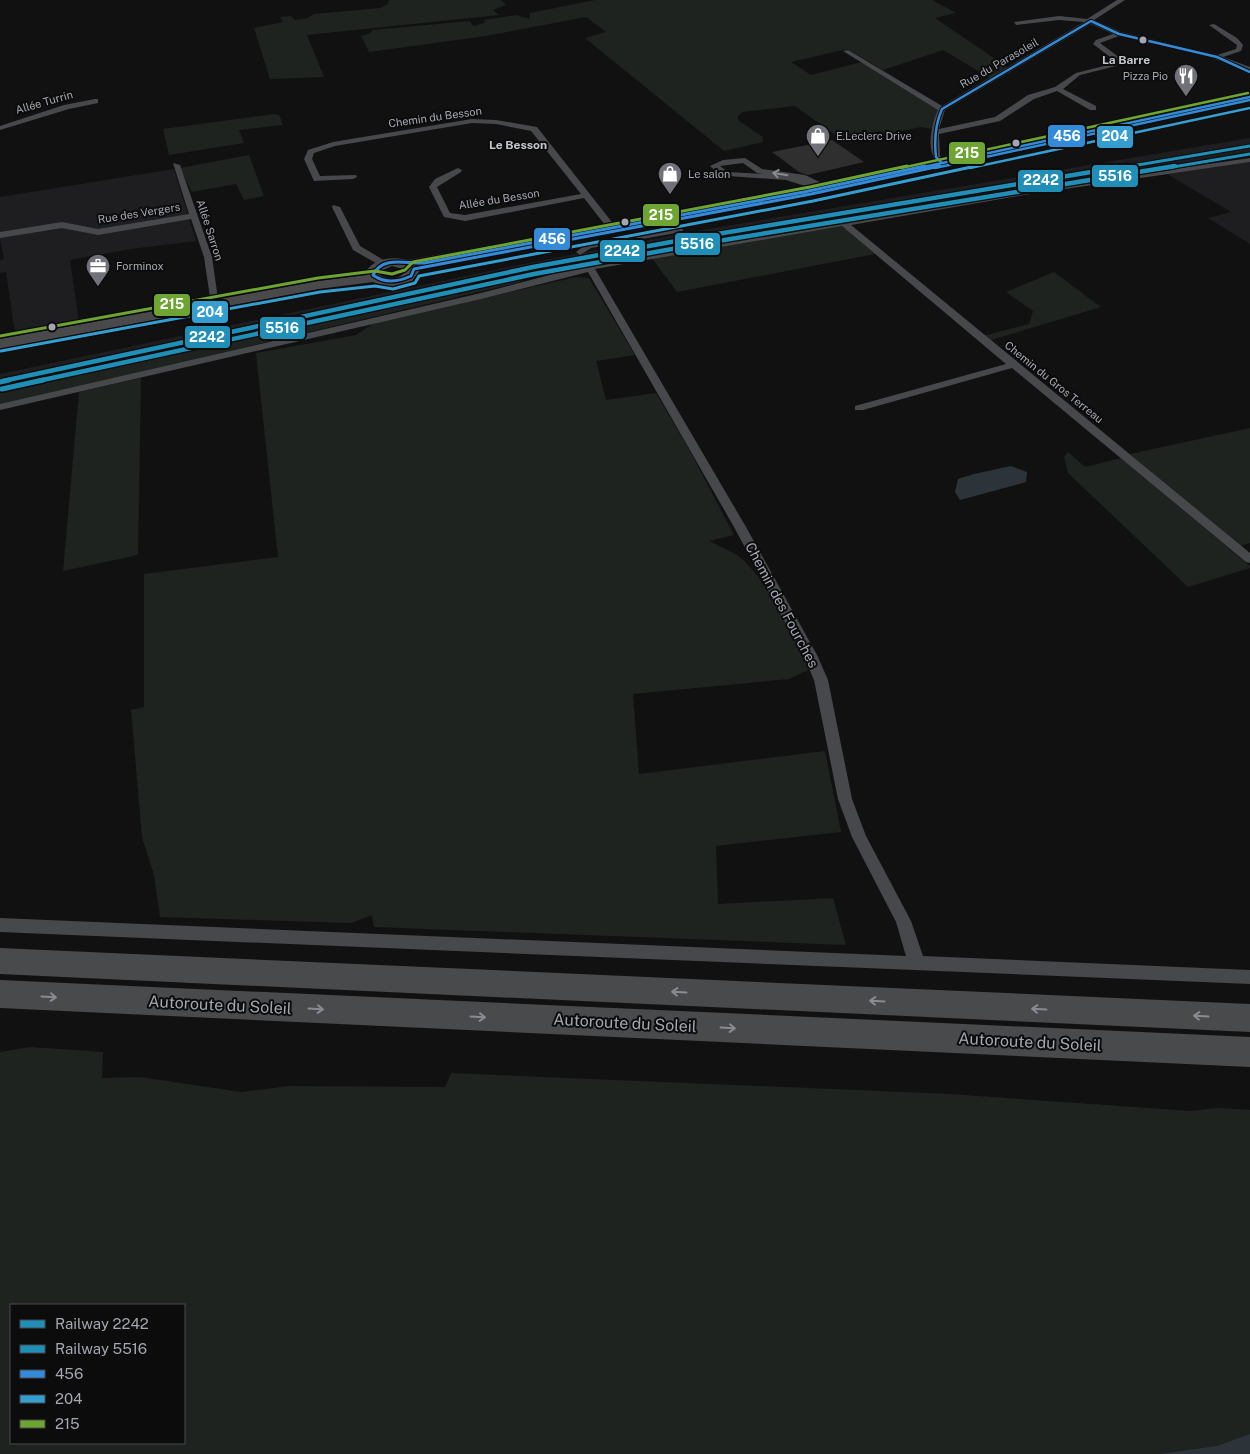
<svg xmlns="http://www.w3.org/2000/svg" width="1250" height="1454" font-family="'Public Sans',sans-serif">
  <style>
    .built { fill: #1e1e20 }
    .green { fill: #1e231f; fill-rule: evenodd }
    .water { fill: #2d3439 }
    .building { fill: #2f2f30 }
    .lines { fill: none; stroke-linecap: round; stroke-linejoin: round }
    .street { fill: #47484b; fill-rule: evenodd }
    .primary { fill: #4a4a4d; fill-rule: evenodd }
    .highway { fill: #494a4c; fill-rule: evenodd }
    .bus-1-far1-casing { stroke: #0c0c0d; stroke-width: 4.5 }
    .bus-1-casing { stroke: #0c0c0d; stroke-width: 5.5 }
    .bus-2-far1-casing { stroke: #0c0c0d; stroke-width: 4.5 }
    .bus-2-casing { stroke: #0c0c0d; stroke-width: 5.5 }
    .bus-3-far1-casing { stroke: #0c0c0d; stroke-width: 4.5 }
    .bus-3-casing { stroke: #0c0c0d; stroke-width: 5.5 }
    .bus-1-far1 { stroke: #338bd7; stroke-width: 2.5 }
    .bus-1 { stroke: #338bd7; stroke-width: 3 }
    .bus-2-far1 { stroke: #359ed0; stroke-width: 2.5 }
    .bus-2 { stroke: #359ed0; stroke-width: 3 }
    .bus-3-far1 { stroke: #6da432; stroke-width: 2.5 }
    .bus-3 { stroke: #6da432; stroke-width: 3 }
    .rail-1-far2-casing { stroke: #0c0c0d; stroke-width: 5 }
    .rail-1-far1-casing { stroke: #0c0c0d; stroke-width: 7 }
    .rail-1-casing { stroke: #0c0c0d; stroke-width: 8 }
    .rail-2-far2-casing { stroke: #0c0c0d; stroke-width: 5 }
    .rail-2-far1-casing { stroke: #0c0c0d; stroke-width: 7 }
    .rail-2-casing { stroke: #0c0c0d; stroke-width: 8 }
    .rail-1-far2 { stroke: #208fb8; stroke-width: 3 }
    .rail-1-far1 { stroke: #208fb8; stroke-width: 4.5 }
    .rail-1 { stroke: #208fb8; stroke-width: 5 }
    .rail-2-far2 { stroke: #208fb8; stroke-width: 3 }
    .rail-2-far1 { stroke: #208fb8; stroke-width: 4.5 }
    .rail-2 { stroke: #208fb8; stroke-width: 5 }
    .oneway { stroke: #888a92 }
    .oneway2 { stroke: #898b93 }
    .bus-dot { fill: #a4a7b1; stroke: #0c0c0d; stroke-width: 2 }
    .labels { text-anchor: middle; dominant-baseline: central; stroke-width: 4; stroke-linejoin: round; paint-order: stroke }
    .far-street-label { font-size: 11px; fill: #a4a7b1; stroke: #0c0c0d }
    .far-poi-label { font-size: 11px; fill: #a4a7b1; stroke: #0c0c0d; text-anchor: start }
    .far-neighbourhood-label { font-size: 12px; font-weight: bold; fill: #c4c6ce; stroke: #0c0c0d }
    .street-label { font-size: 14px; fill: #a4a7b1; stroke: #0c0c0d }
    .near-street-label { font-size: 16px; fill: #a4a7b1; stroke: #0c0c0d }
    .line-badge { stroke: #0c0c0d; stroke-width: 2 }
    .badge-label { font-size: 14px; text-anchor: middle; font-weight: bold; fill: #fff }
  </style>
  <rect width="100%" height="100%" fill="#111112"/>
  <path class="built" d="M1250 138V154L838 220 581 264 0 391V374L513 266 691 232Z
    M1250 162V244L1208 218 1231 212 1167 174Z
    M174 169 196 241 131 249 70 260 79 321 15 333 6 272 0 273V260L4 259 0 239V197Z"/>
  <path class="green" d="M389 0H501L506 5 493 10 499 15 307 35 324 77 270 79 254 28 283 22 280 17 291 16 295 20 308 18 314 14 380 8 388 4Z
    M595 0H932L956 13 935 18 1007 67 990 78 943 50 883 70 847 49 791 62 811 75 862 62 939 108 931 129 922 127 885 134 880 131 841 139 795 106 742 112 737 117 739 121 763 137V142L724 151 585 38 606 32 586 17 486 36 369 52 361 36 371 33 372 30 470 21 473 26 485 23 484 20 516 15 530 19V13Z
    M274 114 279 115 283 125 239 130 244 143 169 155 163 129Z
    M249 155 264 196 244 200 236 184 192 192 180 168Z
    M843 226 875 254 677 292 652 258Z
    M1054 272 1101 307 988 341 983 336 1029 324 1033 311 1006 292Z
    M515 277 521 282 0 405V391Z
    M576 277 589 278 635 355 596 361 606 400 656 393 690 451 734 535 709 541C718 546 729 550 737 555 764 574 795 639 810 669L789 679 633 694 639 774 825 751 841 832 716 846 718 904 833 898 846 945 374 927 372 915 351 923 160 917 154 875 142 837 131 710 144 707V574L278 557 256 353 356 335 374 323Z
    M141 378 138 555 63 571 79 392Z
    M1250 428V543L1240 546 1130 454Z
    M1068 452 1085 467 1121 458 1250 566V568L1188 587 1068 473 1064 457Z
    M30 1047 103 1052 102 1078 140 1077 241 1092 289 1086 445 1087 451 1073 950 1094 1191 1111 1218 1108 1250 1110V1434L1216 1446 1159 1454H0V1052ZM11 1305H184V1443H11Z"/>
  <path class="water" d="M1011 466 1027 472 1026 482 960 500 955 492 958 479 974 474Z
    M1250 1434V1454H1159L1216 1446Z"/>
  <path class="building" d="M832 140 864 162 808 175 799 172 772 152Z"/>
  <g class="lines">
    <path class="street" d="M1117 0H1125L1094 20 1121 32 1217 55 1236 49 1237 45 1209 25 1214 24 1237 38 1243 45 1241 51 1223 57 1250 67V71L1200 54 1119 36 1100 43 1120 58 1116 66 1080 75 1063 89 1096 106V110H1090L1057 91 1034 99 1000 121 939 134 940 156 946 163 942 165C924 157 931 124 938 110L843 51 848 50 942 106 1084 22 1059 20 1016 25 1014 22 1059 16 1087 19ZM1091 24 1113 34 1096 40 1093 44 1114 60 1112 64 1076 73 1055 87 1028 95 995 117 939 129 945 110Z
      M95 99H98V103L69 109 0 130V126L64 105Z
      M472 119 496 120 537 127 615 226V230H609L584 198 465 221 444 217 429 187 435 179 458 168 462 170 461 172 437 187 450 213 465 215 581 194 531 131 496 124 472 123 335 146 314 153 312 159 320 176 356 175 357 177 353 179 314 181 304 159 308 150 333 142Z
      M745 158 762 169 805 175 830 187 826 189 813 184 812 191 804 194 800 192 805 186 786 180 728 176 720 175 710 166 723 160ZM743 163 757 173 765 174 728 172 720 166Z
      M1250 158V162L1024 195 851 225 1250 553V563L1246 562 1012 368 863 410H855V406L1006 364 842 226 595 269 746 527 817 655 828 680 852 799 866 836 911 921 923 956 1250 970V984L0 932V918L906 956 896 922 852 837 838 799 814 680 803 655 734 527 588 272 481 299 0 410V404L481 293 599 262 1024 191Z
      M173 163 180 165 212 257 219 306 211 304 204 257 191 219 98 235 62 228 0 238V232L62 222 98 229 189 214Z
      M333 205 340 207 360 246 387 262V266H381L353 250 332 207Z
      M673 217 676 218 683 230 682 232 591 248 580 255 576 252 588 243 674 228 669 220Z"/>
    <path class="primary" d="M1250 94V100L804 196 419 266 421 269 412 281 400 285 386 287 373 282 319 289 0 349V339L319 281 367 275 365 272C375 258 392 256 408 260L804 188ZM392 266 407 270C400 279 390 281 380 275L381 271Z"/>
    <path class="highway" d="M0 948 1250 1004V1032L0 974Z
      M0 980 1250 1037V1067L0 1008Z"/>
    <defs>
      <path id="bus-1-far1" d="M942 163 936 157C934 140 935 125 942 109L1091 21 1119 34 1217 57 1250 72
        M919 168 1250 97
        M935 168 1250 100"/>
      <path id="bus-1" d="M925 166 804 192 424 263C406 264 383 255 373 275 385 284 398 282 411 276L414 269 811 194 940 166"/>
      <path id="bus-2-far1" d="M970 168 1250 108"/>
      <path id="bus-2" d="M1 351 320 292 375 286 393 289 415 283 419 276 813 201 976 166"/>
      <path id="bus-3-far1" d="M901 168 1248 93"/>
      <path id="bus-3" d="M0 336 318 278 375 271 392 274 405 270 413 262 810 187 907 166"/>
    </defs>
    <use href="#bus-1-far1" class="bus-1-far1-casing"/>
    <use href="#bus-1" class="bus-1-casing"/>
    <use href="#bus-2-far1" class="bus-2-far1-casing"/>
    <use href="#bus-2" class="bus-2-casing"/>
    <use href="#bus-3-far1" class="bus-3-far1-casing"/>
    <use href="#bus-3" class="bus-3-casing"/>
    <use href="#bus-1-far1" class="bus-1-far1"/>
    <use href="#bus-1" class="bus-1"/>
    <use href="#bus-2-far1" class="bus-2-far1"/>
    <use href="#bus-2" class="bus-2"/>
    <use href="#bus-3-far1" class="bus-3-far1"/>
    <use href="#bus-3" class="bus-3"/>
    <defs>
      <path id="rail-1-far2" d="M1120 168 1250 146"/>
      <path id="rail-1-far1" d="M3 381 533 267 693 238 1127 166"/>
      <path id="rail-1" d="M0 382 9 380"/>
      <path id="rail-2-far2" d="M1167 168 1250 154"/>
      <path id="rail-2-far1" d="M38 381 534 274 694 245 1175 166"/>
      <path id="rail-2" d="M2 389 43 380"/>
    </defs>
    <use href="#rail-1-far2" class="rail-1-far2-casing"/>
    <use href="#rail-1-far1" class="rail-1-far1-casing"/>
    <use href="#rail-1" class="rail-1-casing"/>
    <use href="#rail-2-far2" class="rail-2-far2-casing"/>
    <use href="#rail-2-far1" class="rail-2-far1-casing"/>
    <use href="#rail-2" class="rail-2-casing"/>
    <use href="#rail-1-far2" class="rail-1-far2"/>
    <use href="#rail-1-far1" class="rail-1-far1"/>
    <use href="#rail-1" class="rail-1"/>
    <use href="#rail-2-far2" class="rail-2-far2"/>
    <use href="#rail-2-far1" class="rail-2-far1"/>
    <use href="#rail-2" class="rail-2"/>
  </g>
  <defs><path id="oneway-shaft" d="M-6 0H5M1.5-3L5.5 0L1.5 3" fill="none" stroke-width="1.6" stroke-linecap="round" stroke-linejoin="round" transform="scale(1.25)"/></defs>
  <use class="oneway" href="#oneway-shaft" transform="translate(780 174) rotate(-171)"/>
  <g class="oneway2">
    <use href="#oneway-shaft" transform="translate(679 992) rotate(-177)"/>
    <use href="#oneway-shaft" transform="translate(49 997) rotate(3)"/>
    <use href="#oneway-shaft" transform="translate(877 1001) rotate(-177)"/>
    <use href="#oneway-shaft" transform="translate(316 1009) rotate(3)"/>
    <use href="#oneway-shaft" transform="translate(1039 1009) rotate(-177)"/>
    <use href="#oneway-shaft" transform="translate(1201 1016) rotate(-177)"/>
    <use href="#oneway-shaft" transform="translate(478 1017) rotate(3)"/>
    <use href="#oneway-shaft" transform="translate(728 1028) rotate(3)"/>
  </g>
  <defs>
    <symbol id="restaurant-pin" viewBox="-11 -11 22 30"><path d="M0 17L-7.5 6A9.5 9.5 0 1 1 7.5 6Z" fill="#717279" stroke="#0c0c0d"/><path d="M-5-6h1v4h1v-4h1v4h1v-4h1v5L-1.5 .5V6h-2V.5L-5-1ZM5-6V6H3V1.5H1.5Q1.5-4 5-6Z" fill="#fff"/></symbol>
    <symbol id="shop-pin" viewBox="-11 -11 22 30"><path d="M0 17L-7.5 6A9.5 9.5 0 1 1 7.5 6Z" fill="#717279" stroke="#0c0c0d"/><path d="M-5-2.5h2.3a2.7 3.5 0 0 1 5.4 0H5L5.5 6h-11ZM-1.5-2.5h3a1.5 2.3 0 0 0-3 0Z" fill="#fff"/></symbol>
    <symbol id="office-pin" viewBox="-11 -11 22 30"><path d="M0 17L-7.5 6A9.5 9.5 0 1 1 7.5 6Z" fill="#717279" stroke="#0c0c0d"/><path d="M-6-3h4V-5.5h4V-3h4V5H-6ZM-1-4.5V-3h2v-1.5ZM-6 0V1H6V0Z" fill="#fff"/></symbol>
  </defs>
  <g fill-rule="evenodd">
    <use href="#restaurant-pin" x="1172" y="62" width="28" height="38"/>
    <use href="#shop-pin" x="804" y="122" width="28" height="38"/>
    <use href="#shop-pin" x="656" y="160" width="28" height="38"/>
    <use href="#office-pin" x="84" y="252" width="28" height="38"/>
  </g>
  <g class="bus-dot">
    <circle cx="1143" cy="40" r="4.5"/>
    <circle cx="1016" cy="143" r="4.5"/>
    <circle cx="625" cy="222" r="4.5"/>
    <circle cx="52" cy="327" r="4.5"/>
  </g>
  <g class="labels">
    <g class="far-street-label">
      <text transform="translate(999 63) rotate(-30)">Rue du Parasoleil</text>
      <text transform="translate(44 102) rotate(-16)">Allée Turrin</text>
      <text transform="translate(435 117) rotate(-8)">Chemin du Besson</text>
      <text transform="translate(499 199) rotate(-9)">Allée du Besson</text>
      <text transform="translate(139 213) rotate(-9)">Rue des Vergers</text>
      <text transform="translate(210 230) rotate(72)">Allée Sarron</text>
      <text transform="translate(1054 382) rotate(39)">Chemin du Gros Terreau</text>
    </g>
    <g class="far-poi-label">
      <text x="1168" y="76" text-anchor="end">Pizza Pio</text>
      <text x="836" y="136">E.Leclerc Drive</text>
      <text x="688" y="174">Le salon</text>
      <text x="116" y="266">Forminox</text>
    </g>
    <g class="far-neighbourhood-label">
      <text x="1126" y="60">La Barre</text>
      <text x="518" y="145">Le Besson</text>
    </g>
    <g class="street-label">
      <text transform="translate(782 605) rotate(62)">Chemin des Fourches</text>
    </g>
    <g class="near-street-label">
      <text transform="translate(220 1005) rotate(3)">Autoroute du Soleil</text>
      <text transform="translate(625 1023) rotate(3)">Autoroute du Soleil</text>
      <text transform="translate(1030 1042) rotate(3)">Autoroute du Soleil</text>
    </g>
  </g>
  <g class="line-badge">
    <rect x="1047" y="124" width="39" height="24" rx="5" fill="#338bd7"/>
    <rect x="1096" y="125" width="38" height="24" rx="5" fill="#359ed0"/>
    <rect x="948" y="141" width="38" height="24" rx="5" fill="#6da432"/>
    <rect x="1091" y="164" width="48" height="24" rx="5" fill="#208fb8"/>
    <rect x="1017" y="169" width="47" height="24" rx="5" fill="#208fb8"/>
    <rect x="642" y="203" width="38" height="24" rx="5" fill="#6da432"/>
    <rect x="533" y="227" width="38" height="24" rx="5" fill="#338bd7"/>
    <rect x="674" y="232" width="47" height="24" rx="5" fill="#208fb8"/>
    <rect x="599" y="239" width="47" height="24" rx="5" fill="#208fb8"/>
    <rect x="153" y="293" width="38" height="24" rx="5" fill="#6da432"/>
    <rect x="191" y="300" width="38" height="24" rx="5" fill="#359ed0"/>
    <rect x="259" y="316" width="47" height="24" rx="5" fill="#208fb8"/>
    <rect x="184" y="325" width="47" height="24" rx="5" fill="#208fb8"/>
  </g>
  <g class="badge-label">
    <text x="1067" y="141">456</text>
    <text x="1115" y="141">204</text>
    <text x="967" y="158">215</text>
    <text x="1115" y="181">5516</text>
    <text x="1041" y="185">2242</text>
    <text x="661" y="220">215</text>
    <text x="552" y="244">456</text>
    <text x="697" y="249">5516</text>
    <text x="622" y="256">2242</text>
    <text x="172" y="309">215</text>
    <text x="210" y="317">204</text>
    <text x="282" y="333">5516</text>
    <text x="207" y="342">2242</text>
  </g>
  <rect x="10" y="1304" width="175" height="140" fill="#0c0c0d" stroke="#494a4f"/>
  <rect x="20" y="1320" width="25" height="8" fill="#208fb8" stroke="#494a4f"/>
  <text x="55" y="1329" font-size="15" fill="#a4a7b1">Railway 2242</text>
  <rect x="20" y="1345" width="25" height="8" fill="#208fb8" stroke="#494a4f"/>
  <text x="55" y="1354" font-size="15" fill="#a4a7b1">Railway 5516</text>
  <rect x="20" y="1370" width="25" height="8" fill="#338bd7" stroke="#494a4f"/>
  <text x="55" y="1379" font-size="15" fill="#a4a7b1">456</text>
  <rect x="20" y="1395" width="25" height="8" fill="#359ed0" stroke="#494a4f"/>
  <text x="55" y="1404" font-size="15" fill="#a4a7b1">204</text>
  <rect x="20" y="1420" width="25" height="8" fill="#6da432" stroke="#494a4f"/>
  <text x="55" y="1429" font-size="15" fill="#a4a7b1">215</text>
</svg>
